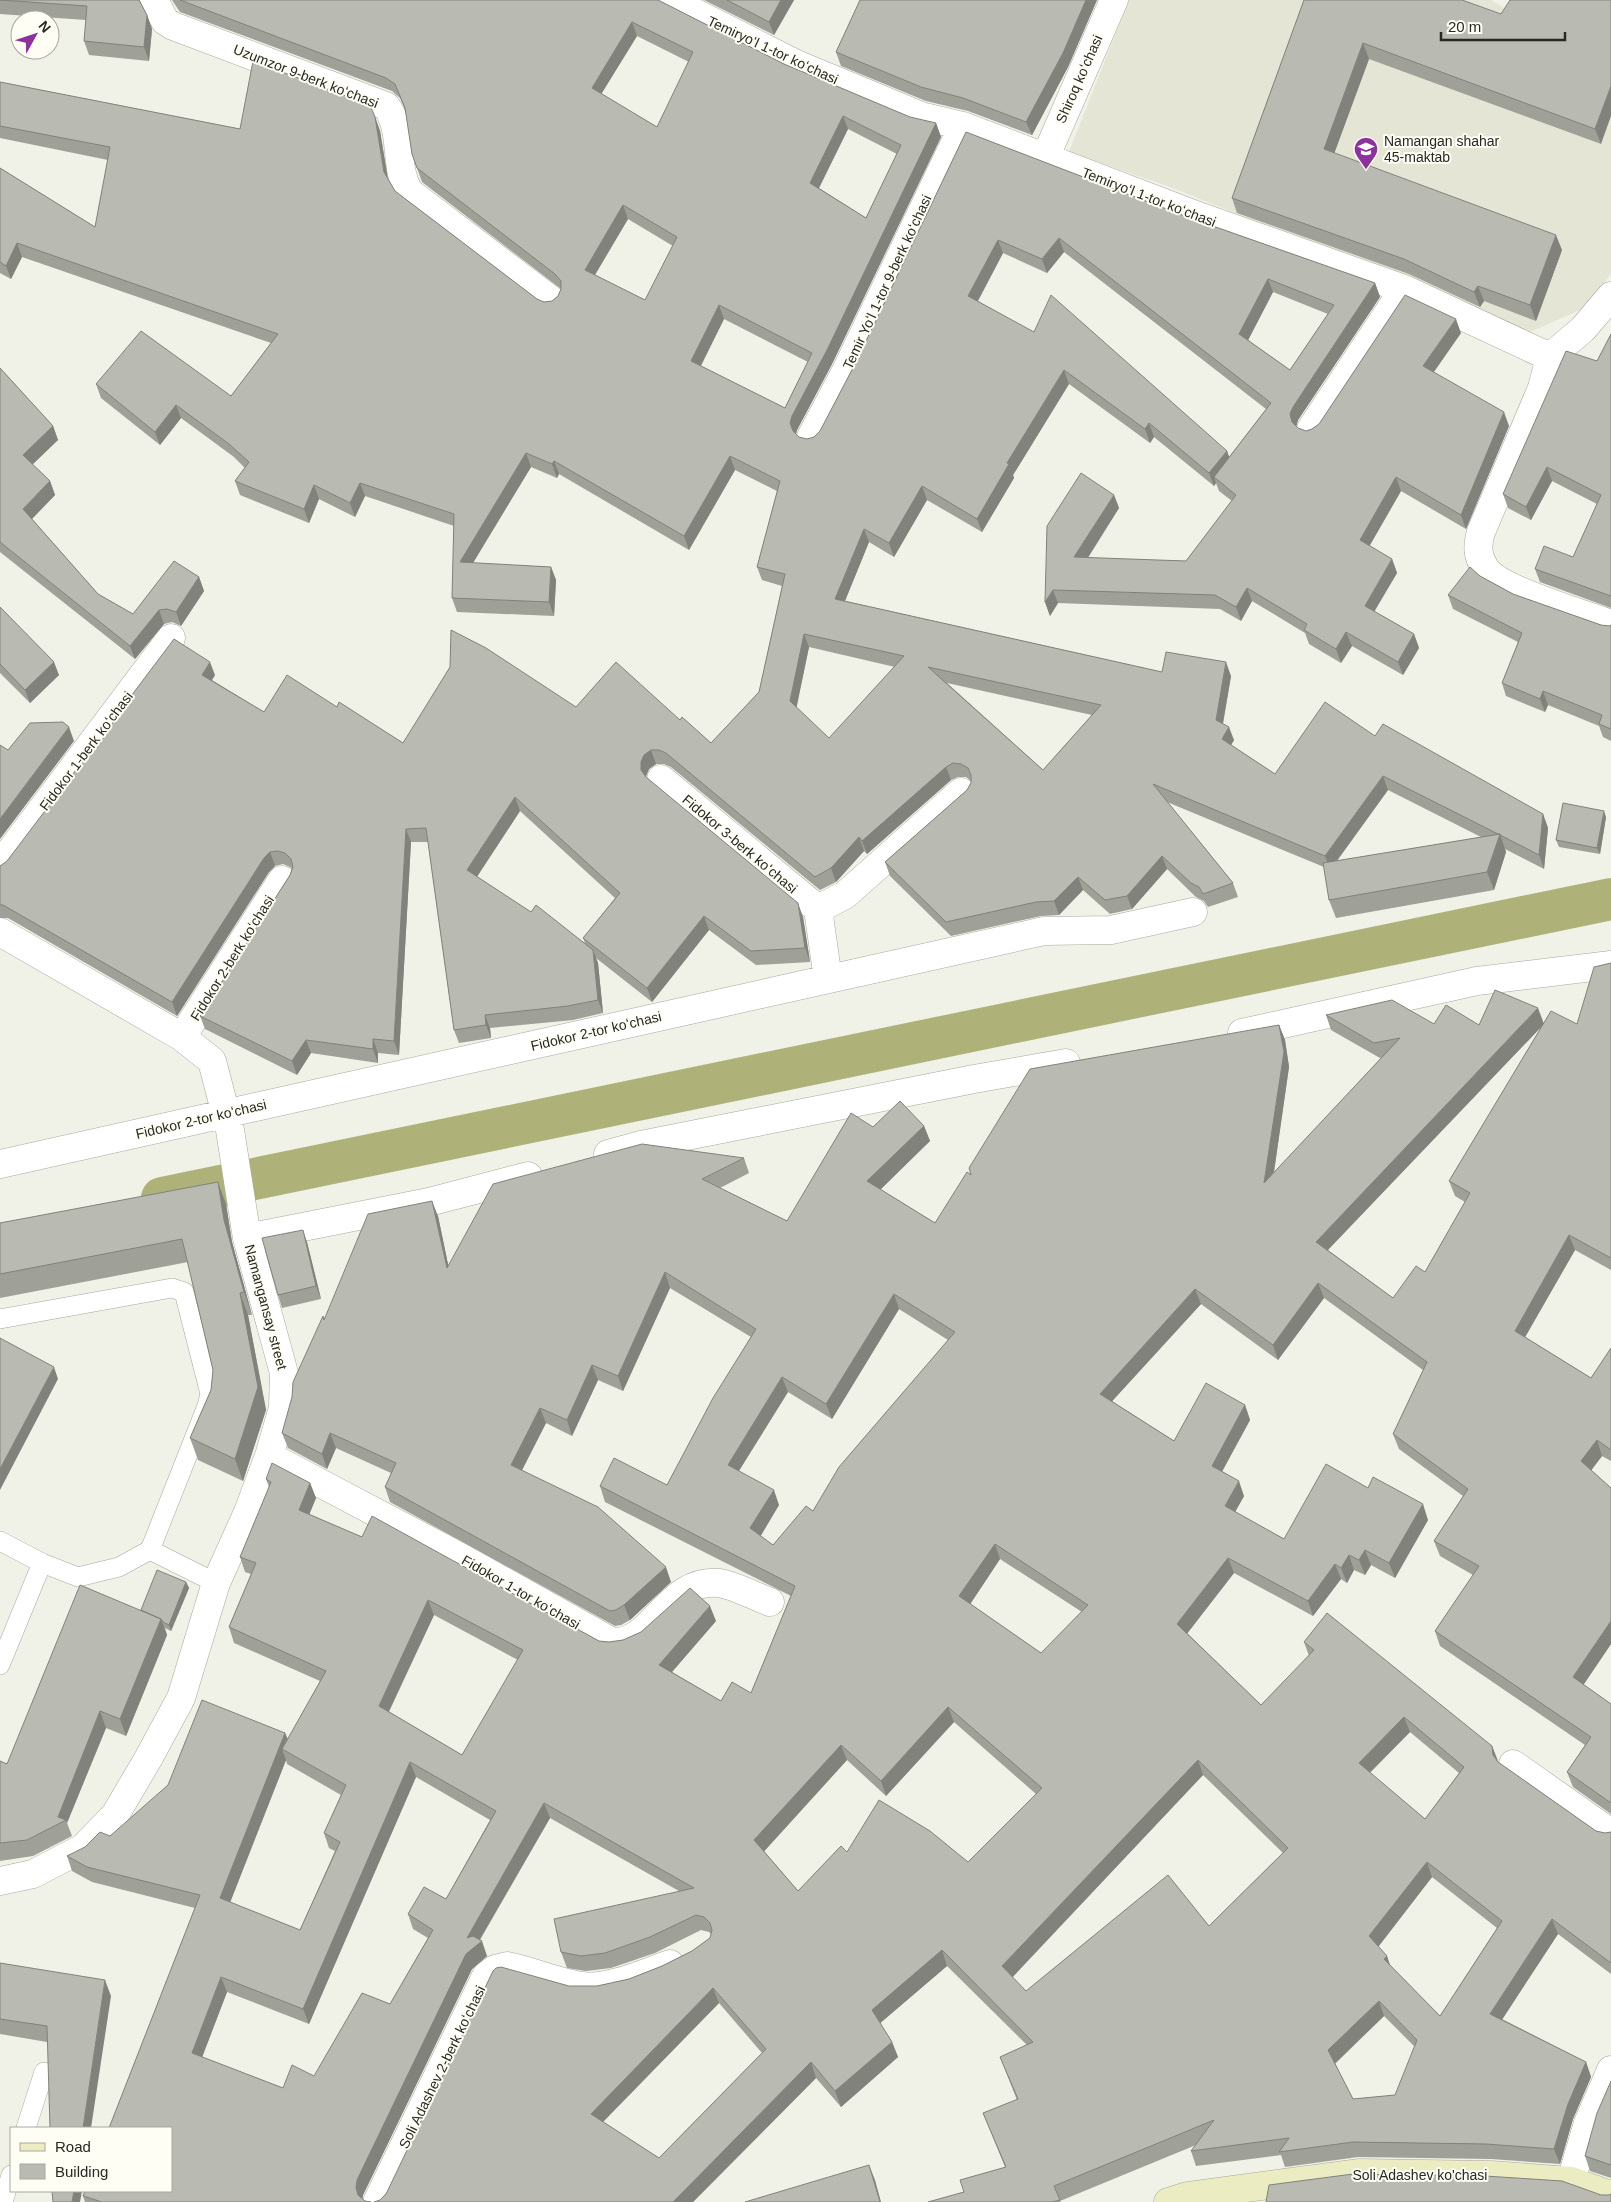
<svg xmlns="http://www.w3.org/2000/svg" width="1611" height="2202" font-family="Arial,sans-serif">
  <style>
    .built { fill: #e4e5d4 }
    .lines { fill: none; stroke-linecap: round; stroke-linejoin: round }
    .canal { stroke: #afb278; stroke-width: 42 }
    .lane-casing { stroke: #a7a89f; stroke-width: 20 }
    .street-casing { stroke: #a7a89f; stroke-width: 29 }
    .secondary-casing { stroke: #a7a89f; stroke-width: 29 }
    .lane { stroke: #fff; stroke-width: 19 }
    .street { stroke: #fff; stroke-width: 28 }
    .secondary { stroke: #ececc2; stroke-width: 28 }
    .wall { fill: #9fa098; fill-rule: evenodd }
    .shaded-wall { fill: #82827c }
    .building { fill: #b9bab1; stroke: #82827c; fill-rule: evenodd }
    .labels { text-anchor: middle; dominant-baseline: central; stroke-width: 4; stroke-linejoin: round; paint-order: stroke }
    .street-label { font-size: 14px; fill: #282825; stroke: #fefef5 }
    .poi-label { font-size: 14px; fill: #282825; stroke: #fefef5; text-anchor: start }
  </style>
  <rect width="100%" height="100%" fill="#f0f1e7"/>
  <path class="built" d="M1129 0H1491L1611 73V273L1589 306 1530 332 1173 188 1069 152Z"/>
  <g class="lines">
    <path class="canal" d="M162 1198 1611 899"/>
    <defs>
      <path id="lane" d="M0 1319 172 1288 184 1292 210 1394 207 1406 150 1550 119 1567 78 1577 42 1563
        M0 1541 42 1563 0 1665
        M150 1550 216 1583
        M26 2128 44 2072
        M3 2202 11 2175"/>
      <path id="street" d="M154 0 165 21 173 26 386 106C405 132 393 165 409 192L551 300
        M670 0 796 64 921 116 963 126 1201 217 1404 289 1550 357
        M1045 158 1114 0
        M1550 357 1542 388 1481 532C1477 546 1477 555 1485 568 1499 590 1584 614 1611 624
        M1550 357 1583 329 1611 296
        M1311 429 1404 289
        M811 437 846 371 963 126
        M661 779 818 909 828 979
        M0 865 171 638
        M818 909 845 895 961 792
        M0 932 182 1037 212 1061 230 1130 247 1238 284 1373 283 1408 269 1456 248 1512 216 1583 181 1698 148 1759 115 1815 83 1848 33 1874 0 1881
        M1242 1033 1477 981 1611 965
        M182 1037 282 880
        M608 1154 641 1145 974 1079 1066 1063
        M0 1164 1044 931 1111 930 1193 912
        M247 1238 429 1202 528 1176
        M269 1456 464 1559 612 1642C653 1645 668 1577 719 1583 734 1585 756 1597 770 1602
        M1513 1764 1611 1833
        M1571 2181 1588 2123 1611 2070
        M377 2202 486 1976 495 1969 507 1966C533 1971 558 1983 583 1986 607 1990 647 1972 670 1964"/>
      <path id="secondary" d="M1168 2202 1187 2196 1358 2173 1491 2175 1571 2181 1611 2195"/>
    </defs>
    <use href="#lane" class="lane-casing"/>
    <use href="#street" class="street-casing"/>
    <use href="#secondary" class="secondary-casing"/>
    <use href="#lane" class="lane"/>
    <use href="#street" class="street"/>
    <use href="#secondary" class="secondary"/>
  </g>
  <path class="wall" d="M0 0H139L147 15 152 29 149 61 89 55 84 41 86 20 0 14Z
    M172 0H658L784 64 910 117 936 123 941 137 832 364 797 430 796 434 799 437 807 439 814 437 820 431 855 364 966 132 1190 218 1375 283 1380 297 1298 420 1296 426 1298 428 1306 431 1312 429 1461 333 1434 372 1509 426 1466 529 1401 491 1369 546 1392 559 1397 573 1374 611 1414 634 1419 648 1403 675 1352 646 1341 663 1309 644 1305 633 1252 601 1241 621 1220 609 1058 603 1050 616 1045 602 1114 495 1119 508 1088 558 1186 561 1232 501 1219 491 1216 483 1214 486 1154 437 1150 443 1069 384 1013 475 1014 478 982 532 927 500 894 557 869 542 845 601 1162 672 1231 676 1223 724 1234 740 1231 745 1275 774 1375 736 1543 814 1548 828 1544 869 1505 849 1506 852 1494 890 1336 918 1329 900 1324 867 1167 802 1233 883 1238 897 1208 907 1204 901 1196 897 1167 869 1132 909 1110 914 1083 890 1059 915 1041 916 951 936 890 876 885 862 967 790 971 783V781L966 777H958L951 780 867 854 864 851 836 882 820 890 671 767 664 764H656L649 769 646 776V777L803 917 810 962 756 965 709 930 652 1002 596 958 598 963 603 1013 573 1020 490 1028 491 1038 459 1043 454 1030 428 842H411L399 1055 378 1053V1063L311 1053 297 1075 205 1029 200 1016 290 875 292 869 290 867 283 864 275 866 269 872 177 1016 8 918H0V866L7 861 97 748 215 675 212 680 264 712 337 707 403 743 576 707 680 720 711 743 759 692 782 586 762 580 757 567 777 491 735 470 689 550 559 474 557 478 531 467 473 563 551 567 556 580 554 616 457 612 452 598 454 526 365 496 355 517 319 499 309 523 240 495 235 481 245 468 234 457 181 418 160 445 101 398 96 384 231 396 271 343 22 257 11 279 0 273V168L95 227 108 160 0 138V82L240 129 375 117 380 131 388 179 395 191 537 299 544 302 552 301 558 296 561 289 422 182 412 154 406 112 400 98 392 91 180 12ZM637 36 689 62 657 127 601 94ZM848 129 897 154 866 218 819 188ZM628 219 673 246 645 300 595 275ZM1064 252 1266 409 1229 457 1227 451 978 301 1003 253 1047 273ZM1273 292 1328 314 1290 370 1248 340ZM724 319 808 362 785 408 701 366ZM809 647 895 667 829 738 796 708ZM947 683 1092 715 1043 770ZM1388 790 1481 837 1337 861ZM520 811 615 898 583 938 585 943 531 912 477 877Z
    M704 0H794L774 35Z
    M860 0H1097L1068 67 1032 135 968 111 926 101 841 66 836 52Z
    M1304 0 1501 14 1611 0 1601 144 1369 59 1334 153 1562 250 1536 321 1484 301 1480 307 1409 274 1237 213 1232 198Z
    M1611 334V608L1540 582 1535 569 1573 557 1597 504 1552 481 1531 520 1508 508 1503 494 1597 361Z
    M0 368 53 426 58 440 32 464 50 481 55 495 32 519 98 594 133 614 199 577 204 591 181 626 172 622 164 624 135 659 0 552Z
    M1480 576 1513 594 1601 625 1609 626 1611 625V741L1603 737 1599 726 1548 705 1545 712 1506 696 1502 683 1518 642 1453 609 1448 595Z
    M0 607 59 675 30 703 0 673Z
    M1606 817 1600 854 1559 847 1556 840Z
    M1611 963V1270L1575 1250 1525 1337 1591 1378 1611 1348V1461L1602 1456 1591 1470 1611 1488V1644L1583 1685 1611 1704V1814L1573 1787 1567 1772 1585 1745 1440 1646 1435 1631 1473 1575 1440 1556 1434 1541 1463 1496 1399 1449 1393 1434 1423 1370 1324 1298 1278 1360 1201 1304 1112 1401 1174 1441 1245 1405 1250 1420 1222 1471 1244 1496 1235 1512 1284 1539 1368 1488 1428 1520 1395 1578 1371 1565 1365 1575 1354 1570 1347 1583 1341 1579 1313 1616 1234 1573 1187 1633 1261 1705 1309 1656 1304 1642 1492 1746 1498 1762 1596 1831 1605 1833 1611 1832V1974L1558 1934 1502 2019 1586 2062 1591 2077 1573 2119 1560 2164 1491 2159 1358 2157 1285 2167 1281 2155 1196 2166 1191 2151 1196 2145 1060 2201 1061 2202H928L964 2192 1005 2167 983 2113 1017 2100 1000 2057 1027 2045 947 1966 880 2023 892 2042 898 2057 841 2107 816 2078 693 2202 380 2200 569 1986H597L629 1979 662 1966 692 1951 710 1938 711 1934 709 1932 701 1930 655 1953 611 1968 586 1971 567 1968 561 1952 679 1891 550 1818 480 1940 487 1956 472 1969 363 2195 362 2199 365 2201 371 2202H85L83 2196 195 1908 92 1882 72 1871 67 1856 110 1836 285 1733 288 1739 320 1681 234 1643 229 1627 251 1574 245 1572 240 1557 269 1487 266 1479 310 1483 316 1498 309 1514 599 1641 609 1642 623 1640 716 1621 672 1672 721 1701 751 1693 791 1596 605 1502 600 1486 667 1485 751 1337 670 1288 623 1391 598 1380 572 1436 546 1423 522 1470 671 1582 630 1620 621 1625 615 1626 390 1502 385 1487 391 1473 336 1448 327 1469 288 1448 282 1433 323 1316 324 1319 438 1216 448 1265 744 1158 749 1173 720 1188 787 1221 873 1127 924 1126 930 1141 880 1189 935 1223 971 1175 1279 1025 1285 1040 1289 1067 1274 1173 1382 1057 1380 1058 1331 1030 1326 1015 1434 1024 1479 1025 1544 1023 1577 1024ZM1543 1025 1449 1181 1455 1196 1465 1202 1425 1272 1393 1298 1328 1250ZM899 1309 948 1340 813 1511 773 1545 760 1536 779 1505 739 1471 788 1392 832 1419ZM1000 1559 1082 1612 1041 1653 970 1604ZM434 1615 518 1660 462 1755 389 1712ZM954 1722 1036 1794 968 1862 847 1852 798 1891 764 1851 847 1760 886 1796ZM1410 1732 1459 1773 1425 1819 1370 1773ZM286 1760 287 1764 341 1795 324 1833 329 1848 335 1851 300 1930 230 1902ZM1203 1775 1283 1853 1209 1926 1026 1991 1012 1977ZM416 1777 490 1820 446 1899 408 1914 413 1929 428 1938 390 2004 314 2076 283 2088 202 2057 227 1992 309 2024ZM1432 1877 1497 1928 1440 2016 1390 1966 1387 1956 1378 1947ZM719 2003 762 2053 659 2158 603 2122ZM1384 2016 1415 2047 1395 2095 1353 2099 1335 2064Z
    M226 1204 232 1242 252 1315H248L266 1410 243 1481 198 1460 190 1438 211 1390 213 1370 188 1262 0 1298V1223Z
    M307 1242 321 1299 282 1308 278 1295Z
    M186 1582 189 1588 171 1631 165 1628 167 1635 126 1736 106 1728 67 1823 72 1836 33 1856 0 1861V1761L7 1764 141 1610Z
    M0 1963 111 1996 47 2042 0 2034Z
    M1611 2081V2178L1590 2171 1585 2156Z"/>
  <path class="shaded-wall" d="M781 0H794L774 35 769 22Z
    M1086 0H1097L1068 67 1032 135 1026 122Z
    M147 15 152 29 149 61 144 47Z
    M632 22 637 36 597 101 592 88Z
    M1363 43 1369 59 1330 165 1324 149Z
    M1611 86V116L1601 144 1595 129Z
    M843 116 848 129 815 196 810 183Z
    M375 117 380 131 389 186 384 172Z
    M936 123 941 137 832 364 797 430 795 437 793 431 790 423 792 416Z
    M623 205 628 219 590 283 585 270Z
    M1556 235 1562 250 1536 321 1530 305Z
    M1059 238 1064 252 1047 273 1042 259Z
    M998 240 1003 253 973 310 968 296Z
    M17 243 22 257 11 279 6 266Z
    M1268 279 1273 292 1244 348 1239 334Z
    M1375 283 1380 297 1298 420 1296 428 1292 422 1290 414 1293 407Z
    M1478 286 1484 301 1480 307 1474 292Z
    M719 305 724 319 696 375 691 361Z
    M1456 319 1461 333 1428 380 1423 366Z
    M1064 370 1069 384 1013 475 1014 478 982 532 977 519 1007 463Z
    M176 405 181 418 160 445 155 432Z
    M1504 412 1509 426 1466 529 1461 515Z
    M1149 423 1154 437 1150 443 1145 429Z
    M53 426 58 440 28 469 23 455Z
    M1227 451 1232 465 1214 477 1216 483 1214 486 1209 473Z
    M526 453 531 467 465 576 460 562Z
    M730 456 735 470 689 550 684 536Z
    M554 461 559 474 557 478 552 464Z
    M1547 467 1552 481 1531 520 1526 507Z
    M1396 477 1401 491 1365 554 1360 540Z
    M50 481 55 495 28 523 23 509Z
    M360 483 365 496 355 517 350 503Z
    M314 485 319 499 309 523 304 509Z
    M922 486 927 500 894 557 889 543Z
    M1114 495 1119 508 1079 571 1074 557Z
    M864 529 869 542 840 613 835 599Z
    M1392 559 1397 573 1370 619 1365 606Z
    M551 567 556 580 554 616 549 602Z
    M199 577 204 591 181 626 176 612Z
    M1247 588 1252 601 1241 621 1236 607Z
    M1053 590 1058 603 1050 616 1045 602Z
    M159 610 164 624 135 659 130 646Z
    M1346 632 1352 646 1341 663 1336 649Z
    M804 634 809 647 795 715 790 701Z
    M1414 634 1419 648 1403 675 1398 662Z
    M54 662 59 675 30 703 25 690Z
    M210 662 215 675 207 688 202 675Z
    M1226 662 1231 676 1221 734 1216 720Z
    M1543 691 1548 705 1545 712 1540 699Z
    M69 727 74 741 0 839V819Z
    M1229 727 1234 740 1227 752 1222 739Z
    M651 750 656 764 649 769 646 776V784L641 770V762L644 755Z
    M946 767 951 780 867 854 862 841Z
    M1383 776 1388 790 1330 870 1325 856Z
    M515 797 520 811 472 884 467 870Z
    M1604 811 1606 817 1600 854 1597 848Z
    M1543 814 1548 828 1544 869 1539 855Z
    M406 829 411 842 399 1055 394 1041Z
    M1500 834 1506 852 1494 890 1487 872Z
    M859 837 864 851 836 882 831 868Z
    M270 852 275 866 269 872 177 1016 172 1002 264 858Z
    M1162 856 1167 869 1132 909 1127 896Z
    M1078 877 1083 890 1059 915 1054 901Z
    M798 903 803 917 810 962 805 948Z
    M704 916 709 930 652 1002 647 988Z
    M593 950 598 963 603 1013 598 1000Z
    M1538 1008 1544 1024 1321 1257 1316 1242Z
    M485 1015 490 1028 491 1038 486 1025Z
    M1279 1025 1285 1040 1289 1067 1270 1198 1264 1183Z
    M373 1039 378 1053V1063L373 1049Z
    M306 1040 311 1053 297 1075 292 1061Z
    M924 1126 930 1141 873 1197 867 1181Z
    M218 1182 226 1204 232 1242 252 1315 244 1292 224 1220Z
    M432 1201 438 1216 452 1283 447 1268Z
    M303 1230 307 1242 321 1299 316 1286Z
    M1569 1235 1575 1250 1520 1346 1515 1331Z
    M665 1272 670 1288 623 1391 618 1376Z
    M1318 1283 1324 1298 1278 1360 1273 1345Z
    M1195 1289 1201 1304 1105 1409 1100 1394Z
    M240 1293 248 1315 266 1410 243 1481 235 1459Z
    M894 1294 899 1309 832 1419 826 1404Z
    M592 1365 598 1380 572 1436 567 1420Z
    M54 1367 58 1379 0 1490V1469Z
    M782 1377 788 1392 733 1480 728 1465Z
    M1245 1405 1250 1420 1217 1481 1212 1466Z
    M540 1408 546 1423 517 1480 511 1465Z
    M330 1433 336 1448 327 1469 322 1454Z
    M1597 1440 1602 1456 1587 1476 1581 1461Z
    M1239 1481 1244 1496 1230 1521 1225 1506Z
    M310 1483 316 1498 305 1525 299 1510Z
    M774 1490 779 1505 756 1544 750 1528Z
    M1423 1504 1428 1520 1395 1578 1389 1563Z
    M995 1544 1000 1559 965 1612 959 1596Z
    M1365 1550 1371 1565 1365 1575 1359 1560Z
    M1349 1555 1354 1570 1347 1583 1341 1568Z
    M1228 1558 1234 1573 1183 1639 1177 1624Z
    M1335 1564 1341 1579 1313 1616 1308 1601Z
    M666 1567 671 1582 630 1620 624 1605Z
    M186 1582 189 1588 171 1631 169 1625Z
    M428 1600 434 1615 384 1721 379 1706Z
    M710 1606 716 1621 665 1680 659 1665Z
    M161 1619 167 1635 126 1736 120 1719Z
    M1611 1621V1644L1578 1693 1573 1677Z
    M948 1707 954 1722 886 1796 881 1781Z
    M100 1711 106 1728 67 1823 66 1820 58 1817Z
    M1404 1717 1410 1732 1364 1778 1359 1763Z
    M285 1733 291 1748 282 1749 286 1760 226 1913 220 1898Z
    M841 1745 847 1760 760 1856 754 1840Z
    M1492 1746 1498 1761 1493 1755Z
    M1198 1760 1203 1775 1008 1982 1002 1966Z
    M410 1762 416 1777 309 2024 303 2009Z
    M544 1803 550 1818 477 1944 482 1941 487 1956 472 1969 363 2195 362 2202H361L356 2188 357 2180 467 1938Z
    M1427 1862 1432 1877 1375 1951 1369 1936Z
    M1552 1919 1558 1934 1496 2029 1490 2014Z
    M942 1950 947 1966 878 2025 872 2010Z
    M1387 1956 1392 1971 1384 1959Z
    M221 1977 227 1992 198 2068 192 2053Z
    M105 1980 111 1996 91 2128H83Z
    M713 1988 719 2003 596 2129 591 2114Z
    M1379 2001 1384 2016 1333 2065 1328 2050Z
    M892 2042 898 2057 841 2107 835 2091Z
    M811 2062 816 2078 693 2202H673Z
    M1586 2062 1591 2077 1573 2119 1560 2164 1554 2149 1568 2104Z
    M869 2165 875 2180 881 2202H880Z
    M74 2191H82L80 2202H72Z"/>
  <path class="building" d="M0 0H139L147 15 144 47 84 41 87 6Z
    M180 0H658L784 64 910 117 936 123 827 350 792 416 790 423 793 431 799 437 807 439 814 437 820 431 855 364 966 132 1190 218 1375 283 1293 407 1290 414 1292 422 1298 428 1306 431 1312 429 1319 424 1405 295 1456 319 1423 366 1504 412 1461 515 1396 477 1360 540 1392 559 1365 606 1414 634 1398 662 1346 632 1336 649 1304 630 1307 624 1247 588 1236 607 1215 595 1053 590 1045 602 1047 526 1081 473 1114 495 1074 557 1186 561 1236 495 1214 477 1271 403 1059 238 1042 259 998 240 968 296 1034 332 1051 295 1227 451 1209 473 1149 423 1145 429 1064 370 1007 463 1009 464 977 519 922 486 889 543 864 529 835 599 1162 672 1166 652 1226 662 1216 720 1229 727 1222 739 1275 774 1325 702 1375 736 1383 724 1543 814 1539 855 1500 835V834H1498L1383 776 1325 856 1153 784 1233 883 1203 894 1199 887 1191 883 1162 856 1127 896 1105 900 1078 877 1054 901 1036 902 946 922 885 862 967 790 971 783V775L968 768 961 764 953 763 946 767 862 841 859 837 831 868 815 877 666 753 659 750H651L644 755 641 762V770L646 777 798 903 805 948 751 951 704 916 647 988 583 938 620 893 515 797 467 870 531 912 536 905 593 950 598 1000 568 1006 485 1015 486 1025 454 1030 426 828 406 829 394 1041 373 1039V1049L306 1040 292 1061 200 1016 290 875 293 867 291 859 285 853 278 851 270 852 264 858 172 1002 3 905H0V866L7 861 94 746 97 748 119 712 174 639 210 662 202 675 264 712 287 675 337 707 339 702 403 743 450 667 451 630 486 648 576 707 616 662 680 720 682 717 711 743 759 692 785 574 757 567 780 481 730 456 684 536 554 461 552 464 526 453 460 562 551 567 549 602 452 598 454 514 360 483 350 503 314 485 304 509 235 481 249 462 229 444 176 405 155 432 96 384 141 331 231 396 278 334 17 243 6 266 0 262V168L95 227 110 147 0 126V82L240 129 253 61 370 105 375 117 384 172 395 191 537 299 544 302 552 301 558 296 561 289V281L555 274 417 168 412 154 405 108 395 84 386 78ZM632 22 693 52 657 127 592 88ZM843 116 901 145 866 218 810 183ZM623 205 677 237 645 300 585 270ZM1268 279 1334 305 1290 370 1239 334ZM719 305 812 353 785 408 691 361ZM804 634 904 656 829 738 790 701ZM928 667 1101 705 1043 770Z
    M727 0H781L769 22Z
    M860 0H1086L1063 53 1026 122 963 98 921 87 836 52Z
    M1304 0H1462L1501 14 1510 0H1611V86L1595 129 1363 43 1324 149 1556 235 1530 305 1478 286 1474 292 1404 259 1232 198Z
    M1611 334V596L1535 569 1544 546 1573 557 1601 495 1547 467 1526 507 1503 494 1566 351 1597 361Z
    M0 368 53 426 23 455 50 481 23 509 98 594 133 614 174 561 199 577 176 612 167 609 159 610 130 646 0 542Z
    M1470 567 1480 576 1513 594 1601 625 1609 626 1611 625V729L1599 724 1602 715 1543 691 1540 699 1502 683 1522 633 1448 595Z
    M0 607 54 662 25 690 0 664Z
    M63 722 69 727 0 819V745L8 750 30 723Z
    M1563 803 1604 811 1597 848 1556 840Z
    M1500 834 1487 872 1329 900 1323 863Z
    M1611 963V1258L1569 1235 1515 1331 1591 1378 1611 1348V1450L1597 1440 1581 1461 1611 1488V1621L1573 1677 1611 1704V1803L1567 1772 1591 1737 1435 1631 1479 1566 1434 1541 1468 1489 1393 1434 1427 1362 1318 1283 1273 1345 1195 1289 1100 1394 1174 1441 1206 1383 1245 1405 1212 1466 1239 1481 1225 1506 1284 1539 1326 1464 1368 1488 1373 1477 1423 1504 1389 1563 1365 1550 1359 1560 1349 1555 1341 1568 1335 1564 1308 1601 1228 1558 1177 1624 1261 1705 1314 1650 1304 1642 1327 1613 1492 1746 1493 1755 1498 1762 1596 1831 1605 1833 1611 1832V1963L1552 1919 1490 2014 1586 2062 1568 2104 1554 2149 1486 2144 1353 2142 1279 2152 1289 2138 1191 2151 1214 2120 1054 2186 1060 2200 1052 2202H928L964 2192 960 2180 1006 2167 983 2113 1018 2099 1000 2057 1033 2042 942 1950 872 2010 892 2042 835 2091 811 2062 673 2202H374L380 2200 386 2194 493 1971 496 1968 501 1967 569 1986H597L629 1979 662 1966 692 1951 710 1938 712 1930 710 1923 704 1917 696 1915 650 1937 605 1953 581 1956 561 1952 554 1919 694 1888 544 1803 467 1938 473 1936 482 1941 466 1954 357 2180 356 2188 358 2195 365 2201 371 2202H102L83 2196 85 2191H171V2128H109L200 1895 87 1867 67 1856 85 1847 100 1832 110 1836 168 1785 202 1700 285 1733 220 1898 300 1930 340 1842 324 1833 346 1785 282 1749 326 1671 229 1627 256 1563 240 1557 271 1482 266 1479 272 1463 310 1483 299 1510 362 1537 372 1516 599 1641 609 1642 623 1640 641 1632 690 1588 710 1606 659 1665 721 1701 732 1682 751 1693 795 1586 600 1486 614 1458 667 1485 713 1398 756 1329 665 1272 618 1376 592 1365 567 1420 540 1408 511 1465 598 1507 666 1567 624 1605 616 1610 610 1611 385 1487 396 1463 330 1433 322 1454 282 1433 292 1397 293 1382 323 1316 324 1320 368 1214 432 1201 447 1268 493 1184 642 1144 744 1158 702 1179 787 1221 851 1113 873 1127 900 1101 924 1126 867 1181 935 1223 967 1172 971 1175 969 1168 1030 1069 1279 1025 1284 1052 1264 1183 1400 1038 1374 1043 1326 1015 1392 1000 1434 1024 1446 1005 1479 1025 1495 990 1538 1008 1316 1242 1393 1298 1416 1266 1425 1272 1470 1193 1449 1181 1551 1011 1577 1024 1594 967ZM894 1294 955 1332 839 1467 813 1511 806 1506 773 1545 750 1528 774 1490 728 1465 782 1377 826 1404ZM995 1544 1088 1605 1041 1653 959 1596ZM428 1600 523 1650 462 1755 379 1706ZM948 1707 1042 1788 968 1862 930 1831 879 1800 847 1852 841 1846 798 1891 754 1840 841 1745 881 1781ZM1404 1717 1464 1767 1425 1819 1359 1763ZM1198 1760 1288 1848 1209 1926 1168 1875 1026 1991 1002 1966ZM410 1762 496 1811 446 1899 424 1887 408 1914 433 1930 390 2004 362 1993 314 2076 292 2065 283 2088 192 2053 221 1977 303 2009ZM1427 1862 1502 1921 1440 2016 1384 1959 1387 1956 1369 1936ZM713 1988 766 2049 659 2158 591 2114ZM1379 2001 1417 2040 1395 2095 1353 2099 1328 2050Z
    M218 1182 224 1220 244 1292 240 1293 258 1387 235 1459 190 1438 211 1390 213 1370 182 1239 0 1274V1223Z
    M303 1230 316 1286 278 1295 262 1238Z
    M0 1338 54 1367 0 1469Z
    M157 1570 186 1582 169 1625 163 1622 161 1619 141 1610Z
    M80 1585 161 1619 120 1719 100 1711 58 1817 66 1820 27 1840 0 1843V1761L7 1764Z
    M0 1963 105 1980 83 2128H50L47 2026 0 2019Z
    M1611 2081V2165L1585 2156 1597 2113Z
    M869 2165 880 2202H745Z
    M1353 2174 1485 2176 1562 2181 1601 2195H1609L1611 2194V2202H1266L1269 2185Z
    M52 2191H74L72 2202H53Z"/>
  <defs>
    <symbol id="school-pin" viewBox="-11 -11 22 30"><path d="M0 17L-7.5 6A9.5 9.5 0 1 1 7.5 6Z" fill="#8b329d" stroke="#fefef5"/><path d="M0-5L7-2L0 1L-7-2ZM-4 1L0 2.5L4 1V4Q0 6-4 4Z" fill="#fff"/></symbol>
  </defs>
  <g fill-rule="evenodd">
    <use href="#school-pin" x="1352" y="135" width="28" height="38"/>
  </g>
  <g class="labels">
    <g class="street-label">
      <text transform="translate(773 50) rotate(25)">Temiryoʻl 1-tor koʻchasi</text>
      <text transform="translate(306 76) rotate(21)">Uzumzor 9-berk koʻchasi</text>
      <text transform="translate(1079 79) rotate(-66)">Shiroq koʻchasi</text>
      <text transform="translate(1149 197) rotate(21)">Temiryoʻl 1-tor koʻchasi</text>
      <text transform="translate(887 282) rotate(-65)">Temir Yoʻl 1-tor 9-berk koʻchasi</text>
      <text transform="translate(86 751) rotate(-53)">Fidokor 1-berk koʻchasi</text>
      <text transform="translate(740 844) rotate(40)">Fidokor 3-berk koʻchasi</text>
      <text transform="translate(232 958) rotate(-58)">Fidokor 2-berk koʻchasi</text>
      <text transform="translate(596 1031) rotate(-13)">Fidokor 2-tor koʻchasi</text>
      <text transform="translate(201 1119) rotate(-13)">Fidokor 2-tor koʻchasi</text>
      <text transform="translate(266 1307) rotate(75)">Namangansay street</text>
      <text transform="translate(521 1592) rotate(30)">Fidokor 1-tor koʻchasi</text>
      <text transform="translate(442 2067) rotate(-64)">Soli Adashev 2-berk koʻchasi</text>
      <text x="1420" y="2175">Soli Adashev ko'chasi</text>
    </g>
    <g class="poi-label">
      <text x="1384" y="141">Namangan shahar<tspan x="1384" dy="16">45-maktab</tspan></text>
    </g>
  </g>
  <rect x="10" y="2127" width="162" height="65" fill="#fefef5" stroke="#a8a8a2"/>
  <rect x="20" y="2143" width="25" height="8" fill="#ececc2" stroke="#a8a8a2"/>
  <text x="55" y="2152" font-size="15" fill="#282825">Road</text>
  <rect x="20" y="2164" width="25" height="15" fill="#b9bab1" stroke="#a8a8a2"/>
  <text x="55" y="2177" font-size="15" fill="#282825">Building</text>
  <g transform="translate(35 35) rotate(50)"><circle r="24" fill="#fefef5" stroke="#a8a8a2"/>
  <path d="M0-4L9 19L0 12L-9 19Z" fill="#8b329d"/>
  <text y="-8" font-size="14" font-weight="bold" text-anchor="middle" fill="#282825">N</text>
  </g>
  <path d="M1441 32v8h124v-8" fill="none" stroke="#282825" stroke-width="2.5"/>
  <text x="1448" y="32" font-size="15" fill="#282825" stroke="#fefef5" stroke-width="4" paint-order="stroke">20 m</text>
</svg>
